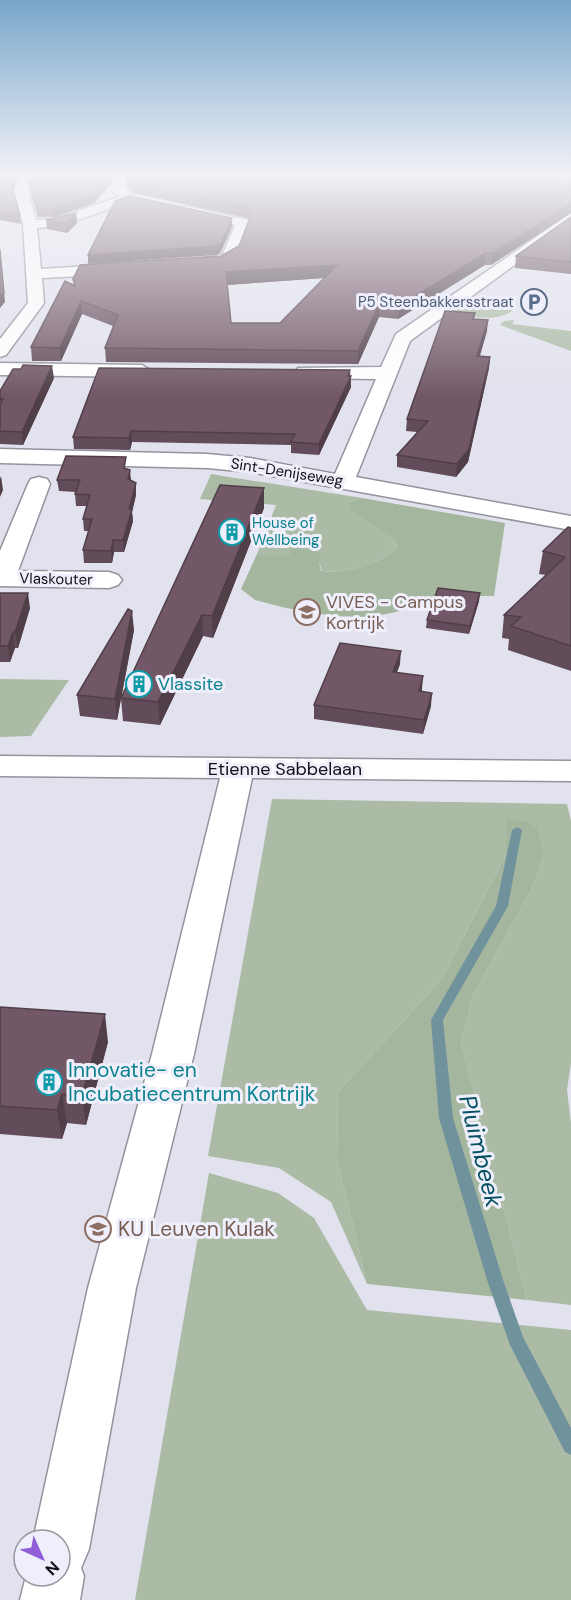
<svg xmlns="http://www.w3.org/2000/svg" width="571" height="1600" font-family="'DM Sans',sans-serif">
  <style>
    .green { fill: #abbba5 }
    .forest { fill: #a5b69e }
    .lines { fill: none; stroke-linecap: round; stroke-linejoin: round }
    .stream { fill: #70929c; fill-rule: evenodd }
    .street-casing { stroke: #92939d; stroke-width: 3 }
    .street { fill: #fff; fill-rule: evenodd }
    .wall { fill: #624c59; fill-rule: evenodd }
    .shaded-wall { fill: #503e48 }
    .building { fill: #725867; stroke: #503e48; stroke-width: 1.5; fill-rule: evenodd }
    .labels { text-anchor: middle; dominant-baseline: central; stroke-width: 6; stroke-linejoin: round; paint-order: stroke }
    .far-service-label { font-size: 15px; fill: #4e5e75; stroke: #efeffb; text-anchor: end }
    .far-street-label { font-size: 15px; fill: #111115; stroke: #efeffb }
    .far-culture-label { font-size: 15px; fill: #0d838f; stroke: #efeffb; text-anchor: start }
    .education-label { font-size: 18px; fill: #785e54; stroke: #efeffb; text-anchor: start }
    .culture-label { font-size: 18px; fill: #0d838f; stroke: #efeffb; text-anchor: start }
    .street-label { font-size: 18px; fill: #111115; stroke: #efeffb }
    .near-culture-label { font-size: 21px; fill: #0d838f; stroke: #efeffb; text-anchor: start }
    .near-education-label { font-size: 21px; fill: #785e54; stroke: #efeffb; text-anchor: start }
    .near-water-label { font-size: 24px; font-style: italic; fill: #034f60; stroke: #efeffb }
  </style>
  <rect width="100%" height="100%" fill="#e2e2ee"/>
  <path class="green" d="M477 299 495 302 513 310C499 322 470 318 454 311Z
    M514 320 512 324 571 331V351L500 325 504 321Z
    M211 474 362 498 349 502 391 536 398 546C381 564 346 575 322 571L319 561 257 554 276 505 200 499Z
    M0 679 69 680 31 736 0 737Z
    M272 799 567 804 571 821V1063L567 1090 571 1123V1305L527 1300 461 1043 473 995 530 892 544 857 507 820 506 854 442 979 338 1092 337 1158 367 1284 331 1202 279 1168 208 1156Z
    M209 1173 278 1193 314 1218 367 1310 571 1330V1600H135Z"/>
  <path class="forest" d="M362 498 505 523 494 596H438L396 612 371 617 332 616 286 608 255 600 241 589 257 554 288 557 293 548 322 554 319 561 321 571C345 575 382 564 398 546L391 536 349 509V502Z
    M506 820 525 821 537 828 544 857 530 892 473 995 461 1043 527 1300 367 1284 337 1158 338 1092 442 979 506 854Z"/>
  <g class="lines">
    <path class="stream" d="M517 827 522 830 508 906 443 1020 453 1118 504 1283 523 1337 571 1428V1455L565 1452 510 1345 488 1283 439 1118 431 1020 496 906 512 830Z"/>
    <defs>
      <path id="street" d="M123 173H138L124 183 125 188 134 198 132 201 60 226 37 228 41 269 121 264 129 269 121 274 42 278 44 303 6 355 0 357V339L28 303 23 224 14 190 21 175 26 174 32 178 28 190 36 220 54 219 119 197 111 189 112 181Z
        M187 206 248 220 250 223 234 260 211 268 189 267 186 264 189 261 223 254 235 225 182 213V207Z
        M571 213V224L410 341 356 477 571 516V530L250 472 207 468 0 463V449L207 454 250 458 335 474 376 379 305 378 295 372 298 368 381 367 396 334Z
        M0 363 142 365 152 371 142 377 0 375Z
        M39 477 47 479 50 484 18 571 109 572 118 575 122 580 118 585 109 588 0 586V551L28 484 31 479Z
        M0 756 571 761V781L252 778 194 1054 136 1288 89 1549 81 1568 84 1576 80 1600H20L26 1576H60V1540H33L88 1288 152 1054 220 778 0 776Z"/>
    </defs>
    <use href="#street" class="street-casing"/>
    <use href="#street" class="street"/>
  </g>
  <path class="wall" d="M0 173H24L19 174 13 189 20 216 21 224 0 220Z
    M28 173H120L111 179 109 186 94 203 54 217H38L30 190 29 182 32 175Z
    M510 173H571V180Z
    M126 176 571 182 491 265H485L398 319 379 317 358 364 106 362 105 348 113 326 82 314 61 361H32L31 347 74 285 73 279 221 256 239 246 249 219 248 218 133 193 127 187ZM324 278 280 323H231L227 285Z
    M76 213 77 223 67 233 47 229 46 220Z
    M571 217V274L515 268 516 256Z
    M475 313 474 319 487 331 480 356 490 357 489 368 468 462 456 477 397 467V455L417 432 406 431 407 419Z
    M351 376V387L319 455 291 453V445L132 442 130 450 74 449 73 437Z
    M54 378 23 445 0 444V391Z
    M127 469 136 495 132 512 133 521 124 552H114L112 563H84L83 550 89 531H84L83 519 87 506H76L75 494 76 492 59 491 57 480Z
    M264 488V508L213 638 203 636 160 725 123 721 121 698Z
    M571 528V671L508 650 509 639 502 638 504 615 546 575 539 574 543 551Z
    M0 593 30 608 18 648H15L10 662H0Z
    M479 601 469 634 426 628 427 620Z
    M134 630 117 720 80 716 77 695Z
    M400 664 397 672 422 689V691L431 706 423 734 314 719V705Z
    M0 1007 108 1042 86 1125 67 1123 62 1139 0 1134Z"/>
  <path class="shaded-wall" d="M15 173H24L19 174 12 191 11 183Z
    M110 173H120L111 179 109 186 94 203 54 217 53 208Z
    M571 203V213L491 265 493 253Z
    M76 213 77 223 67 233 66 224Z
    M232 218V227L221 252 217 255 88 264V255Z
    M0 247 5 302 0 308Z
    M486 253 485 265 398 319 399 306Z
    M337 265V277L226 285V272Z
    M81 301 82 314 61 361 60 348Z
    M379 304V317L358 364V351Z
    M488 320 487 331 476 367 477 356Z
    M490 357 489 368 468 462 456 477 457 464Z
    M52 366 54 378 23 445 22 432Z
    M350 370 351 387 319 455V444Z
    M131 431 132 442 130 450 129 438Z
    M130 470 131 481 128 479Z
    M1 476 3 490 0 497V479Z
    M136 483V495L132 512 133 521 124 552 123 540 129 509Z
    M264 488V508L213 638 212 616Z
    M113 540 114 552 112 563 111 551Z
    M28 593 30 608 18 648 15 632Z
    M480 593 479 601 469 634 470 626Z
    M132 611 134 630 117 720 115 699Z
    M202 615 203 636 160 725 158 702Z
    M13 632 15 648 10 662 8 646Z
    M401 651 400 664 392 685 393 672Z
    M423 676 422 689 418 704 419 691Z
    M432 693 431 706 423 734 424 720Z
    M105 1014 108 1042 86 1125 82 1096Z
    M62 1094 67 1123 62 1139 57 1110Z"/>
  <path class="building" d="M0 173H15L11 183 20 216 0 212Z
    M32 173H110L108 179 94 195 53 208H37L29 182Z
    M130 173H496L571 182V203L493 253H486L399 306 379 304 358 351 105 348 118 315 81 301 60 348 31 347 65 281 75 286 73 279 80 265 221 256 239 246 252 213 248 207 132 182 126 176ZM337 265 280 323H231L226 272Z
    M129 196 232 218 221 244 217 246 88 255 115 201Z
    M76 213 66 224 46 220Z
    M571 217V262L516 256Z
    M0 250 4 293 0 297Z
    M445 311 475 313 473 319 488 320 477 356 490 357 469 449 457 464 397 455 428 421 407 419Z
    M23 365 52 366 22 432 0 431V404L3 399H0V391L13 369H21Z
    M99 368 350 370 348 376H351L319 444 291 442 295 434 131 431 129 438 73 437Z
    M66 456 126 457 124 468 130 470 128 479 136 483 129 509H132L123 540H113L111 551 83 550 92 519H83L90 495 75 494 80 480H57Z
    M220 485 264 488 212 616 202 615 158 702 121 698Z
    M568 527 571 528V646L511 626 521 617 504 615 565 557 543 551Z
    M438 588 480 593 470 626 427 620Z
    M0 593H28L15 632H13L8 646H0Z
    M128 609 132 611 115 699 77 695Z
    M340 643 401 651 393 672 423 676 419 691 432 693 424 720 314 705Z
    M0 1007 105 1014 82 1096 62 1094 57 1110 0 1106Z"/>
  <linearGradient id="sky" x2="0" y2="1"><stop stop-color="#78a6ca"/><stop offset="0.44" stop-color="#f2f2f7"/><stop offset="1" stop-color="#f2f2f7" stop-opacity="0"/></linearGradient>
  <rect width="571" height="397" fill="url(#sky)"/>
  <defs>
    <symbol id="parking-ring" viewBox="-11 -11 22 22"><circle r="9.5" fill="#efeffb" stroke="#5c6f8a" stroke-width="1.5"/><path d="M-3.5-5.5H1a3.5 3.5 0 0 1 0 7H-1V5.5H-3.5ZM-1-3.4V-.6H.8a1.4 1.4 0 0 0 0-2.8Z" fill="#5c6f8a"/></symbol>
    <symbol id="building-ring" viewBox="-11 -11 22 22"><circle r="9.5" fill="#efeffb" stroke="#0f9aa8" stroke-width="1.5"/><path d="M-4-6H4V6H1V3H-1V6H-4ZM-2.5-4.3h1.7v1.8h-1.7ZM.8-4.3h1.7v1.8H.8ZM-2.5-1h1.7V.8h-1.7ZM.8-1h1.7V.8H.8Z" fill="#0f9aa8"/></symbol>
    <symbol id="university-ring" viewBox="-11 -11 22 22"><circle r="9.5" fill="#efeffb" stroke="#8d6e63" stroke-width="1.5"/><path d="M0-5L7-2L0 1L-7-2ZM-4 1L0 2.5L4 1V4Q0 6-4 4Z" fill="#8d6e63"/></symbol>
  </defs>
  <g fill-rule="evenodd">
    <use href="#parking-ring" x="519" y="287" width="30" height="30"/>
    <use href="#building-ring" x="217" y="517" width="30" height="30"/>
    <use href="#university-ring" x="292" y="597" width="30" height="30"/>
    <use href="#building-ring" x="124" y="669" width="30" height="30"/>
    <use href="#building-ring" x="34" y="1067" width="30" height="30"/>
    <use href="#university-ring" x="83" y="1214" width="30" height="30"/>
  </g>
  <g class="labels">
    <g class="far-service-label">
      <text x="514" y="302">P5 Steenbakkersstraat</text>
    </g>
    <g class="far-street-label">
      <text transform="translate(287 472) rotate(9)">Sint-Denijseweg</text>
      <text transform="translate(56 579) rotate(1)">Vlaskouter</text>
    </g>
    <g class="far-culture-label">
      <text x="252" y="523">House of<tspan x="252" dy="17">Wellbeing</tspan></text>
    </g>
    <g class="education-label">
      <text x="326" y="602">VIVES - Campus<tspan x="326" dy="21">Kortrijk</tspan></text>
    </g>
    <g class="culture-label">
      <text x="158" y="684">Vlassite</text>
    </g>
    <g class="street-label">
      <text x="285" y="769">Etienne Sabbelaan</text>
    </g>
    <g class="near-culture-label">
      <text x="68" y="1070">Innovatie- en<tspan x="68" dy="24">Incubatiecentrum Kortrijk</tspan></text>
    </g>
    <g class="near-education-label">
      <text x="118" y="1229">KU Leuven Kulak</text>
    </g>
    <g class="near-water-label">
      <text transform="translate(481 1151) rotate(76)">Pluimbeek</text>
    </g>
  </g>
  <g transform="translate(42 1558) rotate(135)"><circle r="28" fill="#efeffb" stroke="#96969f" stroke-width="1.5"/>
  <path d="M0-4.5L10 22L0 15L-10 22Z" fill="#8f5ed8"/>
  <text y="-9" font-size="16" font-weight="bold" text-anchor="middle" fill="#111115">N</text>
  </g>
</svg>
